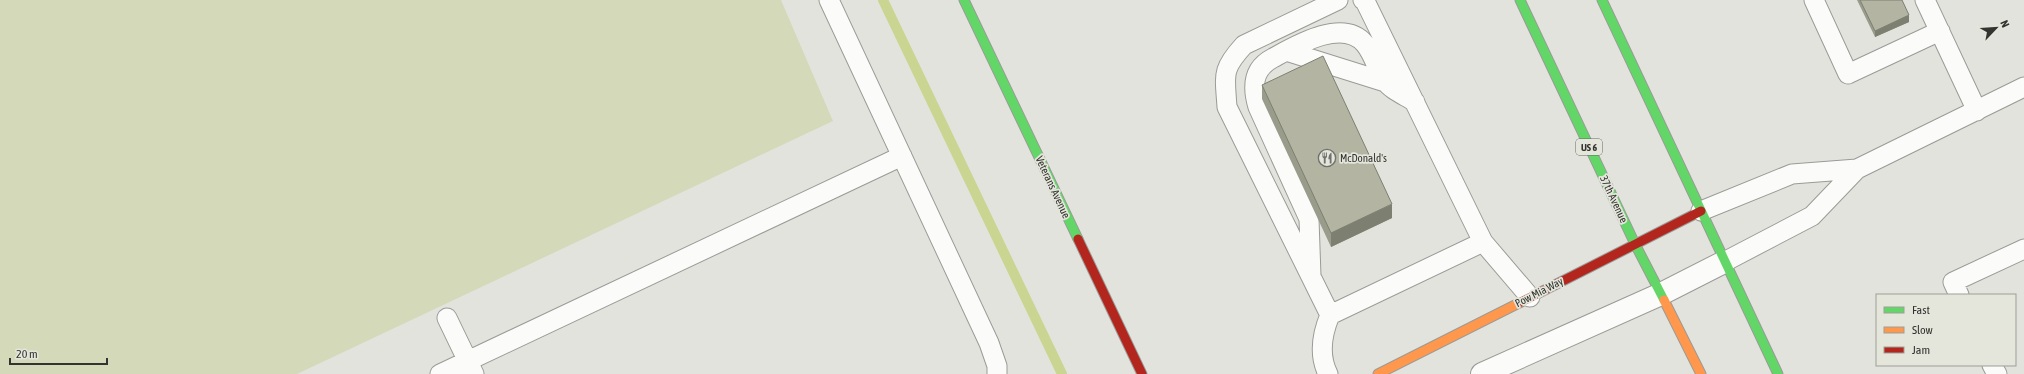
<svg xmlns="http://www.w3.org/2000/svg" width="2024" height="374" font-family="'Asap Condensed',sans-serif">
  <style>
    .green { fill: #d4dab9 }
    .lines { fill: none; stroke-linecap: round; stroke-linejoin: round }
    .stream { stroke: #cad592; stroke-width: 10 }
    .lane-casing { stroke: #9a9b97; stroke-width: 21 }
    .street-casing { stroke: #9a9b97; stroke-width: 24 }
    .fast-casing { stroke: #9a9b97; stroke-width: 11 }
    .slow-casing { stroke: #9a9b97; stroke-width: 11 }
    .jam-casing { stroke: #9a9b97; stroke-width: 11 }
    .lane { stroke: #fbfbfa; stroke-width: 19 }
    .street { stroke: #fbfbfa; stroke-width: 22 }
    .fast { stroke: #63d668; stroke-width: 9 }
    .slow { stroke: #ff974d; stroke-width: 9 }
    .jam { stroke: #b3261e; stroke-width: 9 }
    .wall { fill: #9a9c8b }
    .shaded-wall { fill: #7d7f71 }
    .building { fill: #b3b5a2; stroke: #7d7f71 }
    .labels { text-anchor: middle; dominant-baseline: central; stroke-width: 3.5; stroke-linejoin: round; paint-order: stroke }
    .shield { fill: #e4e6db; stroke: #686963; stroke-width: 1 }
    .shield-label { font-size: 10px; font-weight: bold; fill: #333430 }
    .poi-label { font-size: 11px; fill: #333430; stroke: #e4e6db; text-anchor: start }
    .street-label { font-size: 11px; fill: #333430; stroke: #e4e6db }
  </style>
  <rect width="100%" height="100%" fill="#e3e3de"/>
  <path class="green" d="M0 0H781L833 121 297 374H0Z"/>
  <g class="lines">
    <path class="stream" d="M883 0 1062 374"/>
    <defs>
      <path id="lane" d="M829 0 989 343 997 366V374
        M1363 0 1365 1 1483 242 1530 297
        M1814 0 1848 74 1940 31
        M1925 0 1977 111
        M1286 51 1385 82
        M1701 211 1792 174 1857 169
        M1724 262 1812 216 1857 169 2024 87
        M1311 276 1309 219 1258 107C1252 87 1252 69 1273 58 1295 46 1343 17 1365 44 1374 55 1377 70 1385 81 1391 90 1406 96 1415 102
        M1959 295 1953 282 2024 249
        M1330 315 1227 107C1225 75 1221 70 1244 45L1338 0
        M447 318 474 374
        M1992 365 1997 374
        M440 374 902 156
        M1328 374C1318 354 1322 334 1330 315L1483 242"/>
      <path id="street" d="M1482 374 1661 294 1724 262"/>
      <path id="fast" d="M964 0 1078 239
        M1520 0 1635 244 1664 300
        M1602 0 1778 374"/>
      <path id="slow" d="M1664 300 1701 374
        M1378 374 1521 302"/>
      <path id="jam" d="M1078 239 1142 374
        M1521 302 1701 211"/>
    </defs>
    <use href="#lane" class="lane-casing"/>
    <use href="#street" class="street-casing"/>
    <use href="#fast" class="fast-casing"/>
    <use href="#slow" class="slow-casing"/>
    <use href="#jam" class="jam-casing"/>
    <use href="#lane" class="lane"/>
    <use href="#street" class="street"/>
    <use href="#fast" class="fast"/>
    <use href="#slow" class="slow"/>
    <use href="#jam" class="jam"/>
  </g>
  <path class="wall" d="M1857 0H1902L1909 22 1875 37Z
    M1262 85 1392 218 1331 247 1262 99Z"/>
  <path class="shaded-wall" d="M1909 15V22L1875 37V31Z
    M1392 204V218L1331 247V233Z"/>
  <path class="building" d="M1860 0H1902L1909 15 1875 31Z
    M1323 56 1392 204 1331 233 1262 85Z"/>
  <defs>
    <symbol id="restaurant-ring" viewBox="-11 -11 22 22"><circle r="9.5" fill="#e4e6db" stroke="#71716d" stroke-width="1.5"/><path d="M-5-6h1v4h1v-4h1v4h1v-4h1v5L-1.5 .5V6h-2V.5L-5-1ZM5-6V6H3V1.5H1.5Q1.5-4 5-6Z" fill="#71716d"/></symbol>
  </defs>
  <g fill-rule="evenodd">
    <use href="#restaurant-ring" x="1317" y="148" width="20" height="20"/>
  </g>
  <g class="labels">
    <rect class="shield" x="1576" y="139" width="26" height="16" rx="3"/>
    <g class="shield-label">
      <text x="1589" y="147">US 6</text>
    </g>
    <g class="poi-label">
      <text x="1340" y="158">McDonald's</text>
    </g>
    <g class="street-label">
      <text transform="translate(1053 187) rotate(65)">Veterans Avenue</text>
      <text transform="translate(1614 199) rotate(65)">37th Avenue</text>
      <text transform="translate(1539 292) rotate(-27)">Pow Mia Way</text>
    </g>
  </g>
  <rect x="1876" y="294" width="140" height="72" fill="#e4e6db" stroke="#9d9f97"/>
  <rect x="1884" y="307" width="20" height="6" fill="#63d668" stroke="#9d9f97"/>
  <text x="1912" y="314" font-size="12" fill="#333430">Fast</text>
  <rect x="1884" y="327" width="20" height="6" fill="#ff974d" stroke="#9d9f97"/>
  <text x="1912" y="334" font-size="12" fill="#333430">Slow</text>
  <rect x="1884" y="347" width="20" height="6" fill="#b3261e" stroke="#9d9f97"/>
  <text x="1912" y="354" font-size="12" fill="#333430">Jam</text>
  <g transform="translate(1996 28) rotate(65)" stroke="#e4e6db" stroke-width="3" paint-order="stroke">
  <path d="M0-3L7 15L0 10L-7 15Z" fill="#333430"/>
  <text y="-6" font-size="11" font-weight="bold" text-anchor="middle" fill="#333430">N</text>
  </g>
  <path d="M10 358v6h97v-6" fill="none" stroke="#333430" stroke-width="2"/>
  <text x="16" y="358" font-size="12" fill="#333430" stroke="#e4e6db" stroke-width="3" paint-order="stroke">20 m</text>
</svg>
